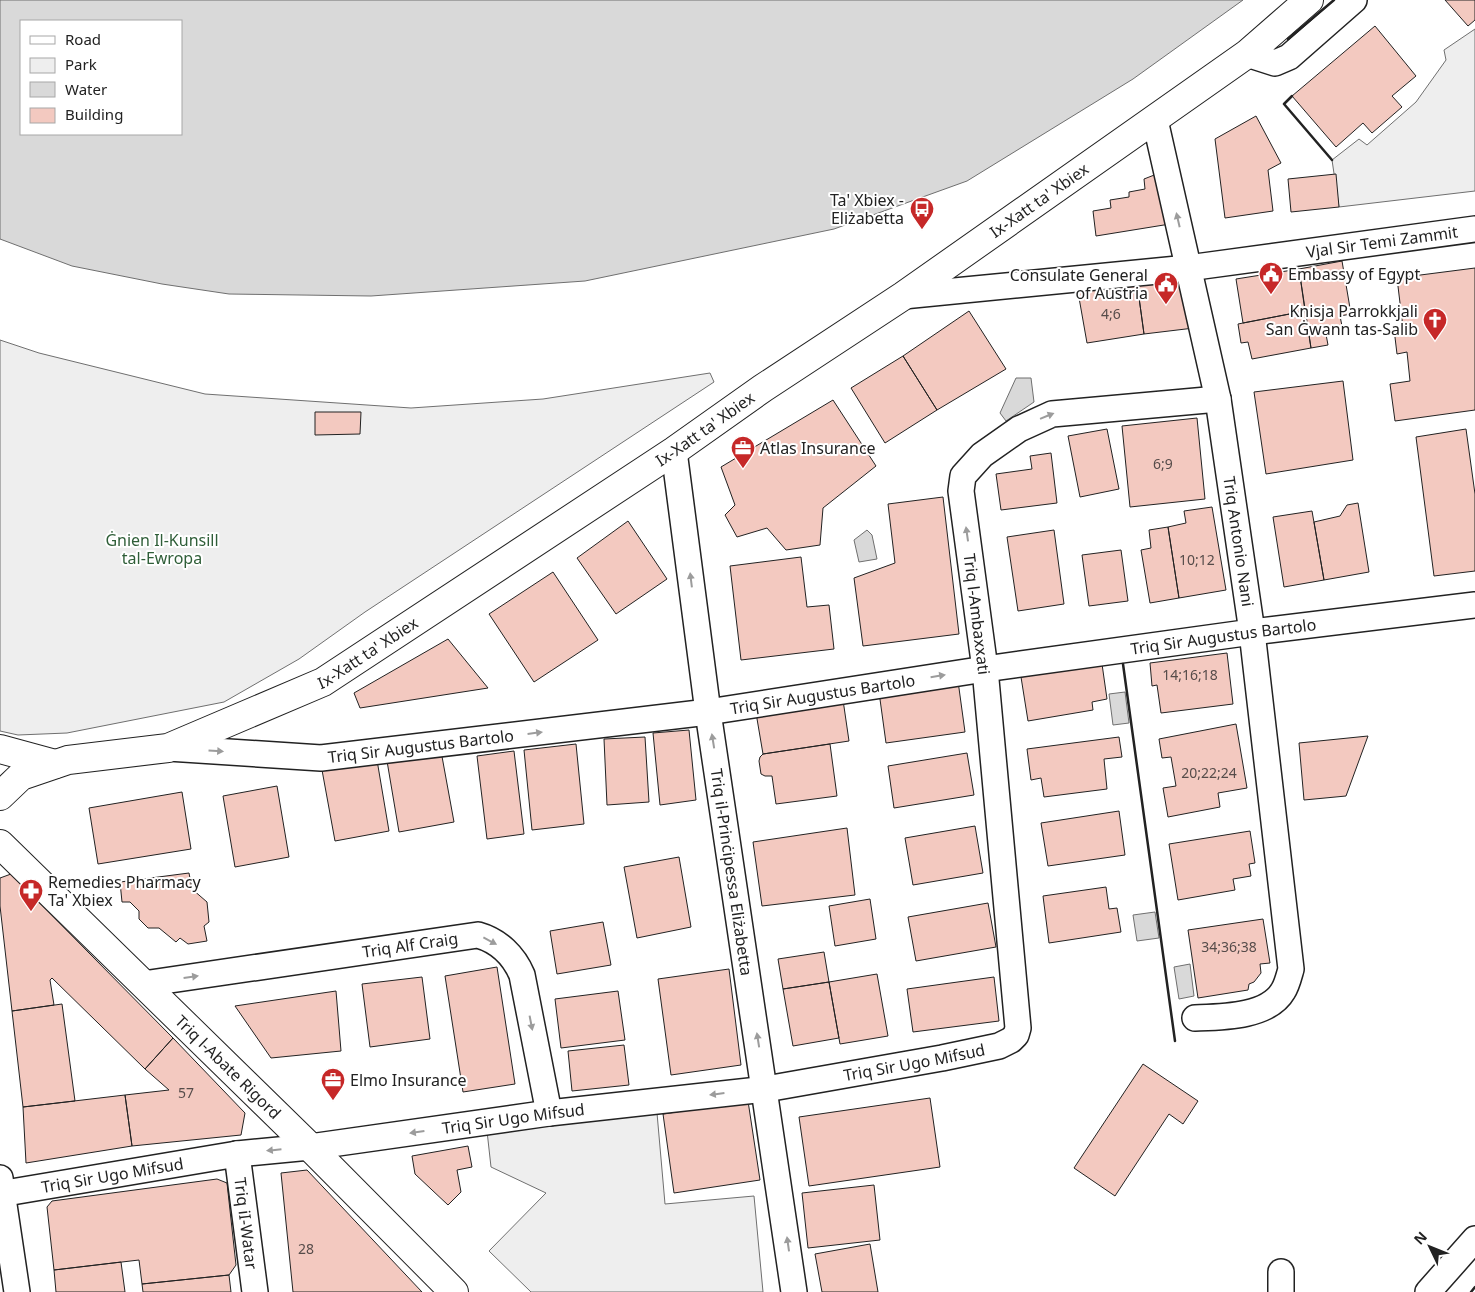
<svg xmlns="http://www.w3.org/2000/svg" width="1475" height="1292" font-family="'Noto Sans',sans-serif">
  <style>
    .green { fill: #eee; stroke: #6f6f6f }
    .water { fill: #d9d9d9; stroke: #6f6f6f; fill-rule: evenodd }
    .building { fill: #f3c9c0; stroke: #222 }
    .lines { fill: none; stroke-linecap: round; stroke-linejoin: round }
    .street-casing { stroke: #222; stroke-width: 28 }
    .secondary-casing { stroke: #222; stroke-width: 30 }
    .street { stroke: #fff; stroke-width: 25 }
    .secondary { stroke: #fff; stroke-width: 28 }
    .wall { stroke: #222; stroke-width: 2.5 }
    .oneway { fill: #9c9c9c }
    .labels { text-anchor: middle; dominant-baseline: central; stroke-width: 4; stroke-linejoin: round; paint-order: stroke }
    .number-label { font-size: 14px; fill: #564c4a }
    .poi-label { font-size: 16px; fill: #222; stroke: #fff; text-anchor: start }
    .street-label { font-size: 16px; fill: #222; stroke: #fff }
    .park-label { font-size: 16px; fill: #2f5e38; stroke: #fff }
  </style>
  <rect width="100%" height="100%" fill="#fff"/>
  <path class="green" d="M1475 29V191L1339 207 1332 160 1359 139 1367 145 1416 102 1446 60 1444 50Z
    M0 340 39 353 205 394 411 408 543 399 710 373 714 382 365 612 299 659 224 702 67 733 18 735 0 731Z
    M657 1113 665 1204 754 1196 763 1292H531L489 1251 546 1193 491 1167 487 1131Z"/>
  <path class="water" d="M0 0H1243L1133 79 967 181 834 229 585 281 371 296 229 294 162 284 72 266 0 239ZM21 21H181V134H21Z
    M1016 378H1031L1034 402 1006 421 1000 413Z
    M867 530 872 535 877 559 859 562 854 540Z
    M1125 692 1129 723 1113 725 1109 694Z
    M1155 912 1159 938 1137 941 1133 915Z
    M1190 964 1194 996 1179 999 1174 967Z"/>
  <path class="building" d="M1445 0H1475V20L1468 26Z
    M1375 26 1416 76 1392 96 1402 107 1372 133 1363 123 1336 147 1292 96Z
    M1256 116 1281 163 1268 170 1273 211 1225 218 1215 139Z
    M1162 172 1170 224 1096 236 1093 211 1111 208 1110 200 1129 197V192L1145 189 1144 179Z
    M1336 174 1339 207 1291 212 1288 179Z
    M1342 261 1351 314 1340 316 1342 326 1325 329 1328 345 1311 348 1299 269Z
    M1475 268V410L1395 421 1390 384 1410 381 1407 352 1397 354 1394 329 1403 328 1397 278Z
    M1299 269 1305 311 1243 323 1236 279Z
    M1188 276 1194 328 1144 334 1137 283Z
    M1137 283 1144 334 1087 343 1078 292Z
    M969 311 1006 369 937 410 903 356Z
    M1305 311 1311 348 1252 359 1248 342 1241 343 1238 324Z
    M903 356 937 410 885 443 851 388Z
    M1343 381 1353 460 1266 474 1254 392Z
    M833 400 876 466 823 508 820 545 786 550 767 528 737 537 725 515 735 505 721 467Z
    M315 412H361L360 434 315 435Z
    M1197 418 1205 499 1130 507 1122 426Z
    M1107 429 1119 489 1080 497 1068 436Z
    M1466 429 1475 494V571L1434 576 1416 437Z
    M1051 453 1057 503 1001 510 996 474 1032 469 1030 456Z
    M943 497 959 634 863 646 854 578 895 563 888 504Z
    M1358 503 1369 572 1324 580 1314 522 1340 516 1347 505Z
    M1212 507 1226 590 1179 598 1168 527 1186 523 1184 511Z
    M1312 511 1324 580 1284 587 1273 517Z
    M628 521 667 579 616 614 577 558Z
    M1168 527 1179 598 1150 603 1141 550 1151 548 1149 530Z
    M1054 530 1064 604 1018 611 1007 537Z
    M1121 550 1128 601 1089 606 1082 555Z
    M801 557 807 607 829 605 834 649 741 660 730 566Z
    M553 572 598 640 534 682 489 614Z
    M448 639 488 688 360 708 354 693Z
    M1227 653 1233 704 1161 713 1157 685 1152 686 1150 663Z
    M1102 664 1107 699 1092 702 1093 710 1028 721 1021 677Z
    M958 681 965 732 886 743 879 692Z
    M842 693 849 741 763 754 755 707Z
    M1236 724 1247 788 1218 793 1220 807 1168 817 1163 788 1176 786 1171 757 1162 758 1159 739Z
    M689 730 696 800 660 805 653 733Z
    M1368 736 1346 796 1304 800 1299 743Z
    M645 737 649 802 607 805 604 739Z
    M1119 737 1122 757 1104 759 1107 789 1044 797 1041 778 1031 780 1027 749Z
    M576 744 584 824 532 830 524 750Z
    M830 744 837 796 776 804 772 776H765L761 774 759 761 760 757 763 754Z
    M441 751 454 822 399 832 387 761Z
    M514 751 524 834 487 839 477 756Z
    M967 753 974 795 894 808 888 766Z
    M377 760 389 831 335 841 322 770Z
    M277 786 289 857 235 867 223 796Z
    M182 792 191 849 98 864 89 808Z
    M1119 811 1125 855 1048 866 1041 823Z
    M975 826 983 873 913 885 905 838Z
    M847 828 855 895 762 906 753 842Z
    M1250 831 1255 863 1249 864 1251 876 1233 879 1235 890 1178 900 1169 844Z
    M679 857 691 927 637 938 624 867Z
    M189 873 192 889 207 902 209 922 204 926 207 941 188 944 180 938 176 942 159 928H148L139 919V911L130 902H122L120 882Z
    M11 874 173 1038 145 1069 52 978 50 980 54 1005 12 1011 0 906V878Z
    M1106 887 1109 909 1117 908 1121 932 1049 943 1043 896Z
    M870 899 876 939 835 946 829 906Z
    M988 903 996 947 916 961 908 917Z
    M1263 919 1270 963 1260 964 1261 973 1254 982 1249 984 1248 990 1198 998 1188 930Z
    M603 922 611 965 557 974 550 931Z
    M824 952 829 982 783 989 778 959Z
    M497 967 515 1084 463 1092 445 976Z
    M729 969 741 1065 671 1075 658 979Z
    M877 974 888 1036 840 1044 829 982Z
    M422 977 430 1039 370 1047 362 984Z
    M994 977 999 1021 913 1032 907 989Z
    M829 982 839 1038 793 1046 783 989Z
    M336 991 341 1051 271 1058 235 1006Z
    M618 991 625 1040 561 1048 555 999Z
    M62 1004 75 1101 23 1107 12 1011Z
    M173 1038 245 1113 241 1135 132 1146 125 1095 169 1090 145 1069Z
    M624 1045 629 1085 572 1091 568 1051Z
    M1143 1064 1198 1101 1183 1124 1169 1114 1115 1196 1074 1168Z
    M125 1095 132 1146 26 1163 23 1107Z
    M930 1098 940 1167 809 1186 799 1117Z
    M748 1101 760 1180 674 1193 663 1114Z
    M468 1146 472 1167 457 1170 461 1192 448 1205 415 1174 412 1156Z
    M307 1170 422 1292H293L281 1173Z
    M217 1179 227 1183 236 1265 229 1275 142 1284 139 1260 54 1270 47 1207 52 1201Z
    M874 1185 880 1240 808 1248 802 1193Z
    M870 1244 878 1292H822L815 1254Z
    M121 1262 125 1292H56L54 1270Z
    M229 1275 231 1292H143L142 1284Z"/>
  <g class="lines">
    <defs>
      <g id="street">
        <path d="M1247 54 1275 63 1289 57 1354 0"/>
        <path id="s1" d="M1155 120 1218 399 1252 632 1291 969C1289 976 1287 985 1283 991 1268 1017 1222 1017 1195 1018"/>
        <path id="s2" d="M903 296 1188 268 1475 229"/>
        <path id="s3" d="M674 451 708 712 794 1292"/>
        <path id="s4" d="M168 748 321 758 708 712 985 669 1252 632 1475 605"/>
        <path id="s5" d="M143 984 478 935C499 941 514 956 522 975L549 1113"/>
        <path id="s6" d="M237 1154 255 1292"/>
        <path d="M0 1178 17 1292"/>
        <path id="s7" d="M0 1194 237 1154 310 1147 549 1113 766 1089 942 1058 999 1046 1011 1040 1016 1035 1018 1028 985 669 961 491 963 476 982 455 1019 429 1052 414 1218 399"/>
        <path d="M1281 1272V1292"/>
        <path d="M1428 1292 1475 1239"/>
      </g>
      <g id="secondary">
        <path d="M0 749 55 764"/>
        <path id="s8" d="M0 796 21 776 68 760 168 748 323 682 674 451 763 388 903 296 1247 54 1309 0"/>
        <path id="s9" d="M0 844 310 1147 454 1292"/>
      </g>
    </defs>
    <use href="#street" class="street-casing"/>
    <use href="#secondary" class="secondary-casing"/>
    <use href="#street" class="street"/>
    <use href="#secondary" class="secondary"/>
    <path class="wall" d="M1288 39 1334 0
      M1292 96 1284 104 1332 160
      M1123 664 1175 1041
      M1471 1292 1475 1287"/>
  </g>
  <defs><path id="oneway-solid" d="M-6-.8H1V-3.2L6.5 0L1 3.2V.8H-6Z" transform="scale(1.25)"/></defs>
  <g class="oneway">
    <use href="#oneway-solid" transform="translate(1178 220) rotate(-103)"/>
    <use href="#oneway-solid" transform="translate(1047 416) rotate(-22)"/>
    <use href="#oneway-solid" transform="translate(967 534) rotate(-98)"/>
    <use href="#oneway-solid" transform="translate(691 580) rotate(-97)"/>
    <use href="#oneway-solid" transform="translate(938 676) rotate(-9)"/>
    <use href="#oneway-solid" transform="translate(535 733) rotate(-7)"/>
    <use href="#oneway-solid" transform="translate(713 741) rotate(-99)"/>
    <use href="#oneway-solid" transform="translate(216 751) rotate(4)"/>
    <use href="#oneway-solid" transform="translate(490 941) rotate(28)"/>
    <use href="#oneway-solid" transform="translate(191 977) rotate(-8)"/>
    <use href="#oneway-solid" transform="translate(531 1023) rotate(79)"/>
    <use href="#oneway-solid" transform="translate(758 1040) rotate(-99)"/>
    <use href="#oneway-solid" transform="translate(717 1094) rotate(173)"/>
    <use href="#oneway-solid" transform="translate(417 1132) rotate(172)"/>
    <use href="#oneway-solid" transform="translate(274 1150) rotate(174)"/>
    <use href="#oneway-solid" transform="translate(788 1244) rotate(-98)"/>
  </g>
  <defs>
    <symbol id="bus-pin" viewBox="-11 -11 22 30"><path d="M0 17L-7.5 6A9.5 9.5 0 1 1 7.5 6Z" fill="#c62828" stroke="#fff"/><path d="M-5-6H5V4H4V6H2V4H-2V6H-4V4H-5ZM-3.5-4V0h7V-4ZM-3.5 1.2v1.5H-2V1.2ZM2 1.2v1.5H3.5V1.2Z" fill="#fff"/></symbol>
    <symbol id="civic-pin" viewBox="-11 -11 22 30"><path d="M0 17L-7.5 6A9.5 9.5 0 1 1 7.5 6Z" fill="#c62828" stroke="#fff"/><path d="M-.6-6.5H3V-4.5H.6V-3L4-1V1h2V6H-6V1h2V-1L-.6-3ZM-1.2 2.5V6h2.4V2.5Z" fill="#fff"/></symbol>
    <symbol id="church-pin" viewBox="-11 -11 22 30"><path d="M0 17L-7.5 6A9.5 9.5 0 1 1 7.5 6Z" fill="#c62828" stroke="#fff"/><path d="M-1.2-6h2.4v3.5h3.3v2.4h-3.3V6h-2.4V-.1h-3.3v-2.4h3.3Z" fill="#fff"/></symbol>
    <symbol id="office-pin" viewBox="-11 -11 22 30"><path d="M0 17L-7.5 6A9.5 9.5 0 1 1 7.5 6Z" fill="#c62828" stroke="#fff"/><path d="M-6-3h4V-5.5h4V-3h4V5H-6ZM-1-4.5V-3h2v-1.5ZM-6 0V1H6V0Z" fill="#fff"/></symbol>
    <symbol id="pharmacy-pin" viewBox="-11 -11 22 30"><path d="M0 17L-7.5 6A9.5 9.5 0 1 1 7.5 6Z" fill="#c62828" stroke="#fff"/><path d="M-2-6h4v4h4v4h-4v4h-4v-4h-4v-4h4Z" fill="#fff"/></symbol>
  </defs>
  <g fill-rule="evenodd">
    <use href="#bus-pin" x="908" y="195" width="28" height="38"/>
    <use href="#civic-pin" x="1257" y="260" width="28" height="38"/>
    <use href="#civic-pin" x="1152" y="270" width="28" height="38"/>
    <use href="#church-pin" x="1421" y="306" width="28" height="38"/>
    <use href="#office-pin" x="729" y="434" width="28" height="38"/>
    <use href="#pharmacy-pin" x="17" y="877" width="28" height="38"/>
    <use href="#office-pin" x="319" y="1066" width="28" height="38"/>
  </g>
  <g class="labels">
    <g class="number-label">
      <text x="1111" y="313">4;6</text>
      <text x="1163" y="463">6;9</text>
      <text x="1197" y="559">10;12</text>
      <text x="1190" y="674">14;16;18</text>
      <text x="1209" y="772">20;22;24</text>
      <text x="1229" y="946">34;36;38</text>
      <text x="186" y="1092">57</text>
      <text x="306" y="1248">28</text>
    </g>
    <g class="poi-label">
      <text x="904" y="200" text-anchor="end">Ta' Xbiex -<tspan x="904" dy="18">Eliżabetta</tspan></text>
      <text x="1288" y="274">Embassy of Egypt</text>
      <text x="1148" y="275" text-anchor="end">Consulate General<tspan x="1148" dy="18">of Austria</tspan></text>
      <text x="1418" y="311" text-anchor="end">Knisja Parrokkjali<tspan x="1418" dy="18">San Ġwann tas-Salib</tspan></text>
      <text x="760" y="448">Atlas Insurance</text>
      <text x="48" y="882">Remedies Pharmacy<tspan x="48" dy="18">Ta' Xbiex</tspan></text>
      <text x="350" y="1080">Elmo Insurance</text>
    </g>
    <g class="street-label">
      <text stroke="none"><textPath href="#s8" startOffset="1211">Ix-Xatt ta' Xbiex</textPath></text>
      <text stroke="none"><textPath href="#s2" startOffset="482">Vjal Sir Temi Zammit</textPath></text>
      <text stroke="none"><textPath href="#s8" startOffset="806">Ix-Xatt ta' Xbiex</textPath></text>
      <text stroke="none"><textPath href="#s1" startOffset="430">Triq Antonio Nani</textPath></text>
      <text transform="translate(977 614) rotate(83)">Triq l-Ambaxxati</text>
      <text stroke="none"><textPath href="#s4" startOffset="1064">Triq Sir Augustus Bartolo</textPath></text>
      <text stroke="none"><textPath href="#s8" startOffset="401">Ix-Xatt ta' Xbiex</textPath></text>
      <text stroke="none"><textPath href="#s4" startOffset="659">Triq Sir Augustus Bartolo</textPath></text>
      <text stroke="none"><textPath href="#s4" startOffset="254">Triq Sir Augustus Bartolo</textPath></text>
      <text stroke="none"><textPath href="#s3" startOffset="425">Triq il-Prinċipessa Eliżabetta</textPath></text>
      <text stroke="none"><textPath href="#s5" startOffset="270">Triq Alf Craig</textPath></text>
      <text stroke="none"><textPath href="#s7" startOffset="924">Triq Sir Ugo Mifsud</textPath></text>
      <text stroke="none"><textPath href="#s9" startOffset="319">Triq l-Abate Rigord</textPath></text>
      <text stroke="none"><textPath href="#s7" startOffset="519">Triq Sir Ugo Mifsud</textPath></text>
      <text stroke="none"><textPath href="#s7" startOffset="114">Triq Sir Ugo Mifsud</textPath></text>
      <text stroke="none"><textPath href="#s6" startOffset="70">Triq iI-Watar</textPath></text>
    </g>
    <g class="park-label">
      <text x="162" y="540">Ġnien Il-Kunsill<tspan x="162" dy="18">tal-Ewropa</tspan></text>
    </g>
  </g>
  <rect x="20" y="20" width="162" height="115" fill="#ffffff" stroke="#a7a7a7"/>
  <rect x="30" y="36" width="25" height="8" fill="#ffffff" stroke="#a7a7a7"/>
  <text x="65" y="45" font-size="15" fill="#222222">Road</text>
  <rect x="30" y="58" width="25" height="15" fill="#eeeeee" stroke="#a7a7a7"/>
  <text x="65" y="70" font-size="15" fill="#222222">Park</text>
  <rect x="30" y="82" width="25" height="15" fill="#d9d9d9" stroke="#a7a7a7"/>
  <text x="65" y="95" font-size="15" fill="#222222">Water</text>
  <rect x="30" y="108" width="25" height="15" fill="#f3c9c0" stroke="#a7a7a7"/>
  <text x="65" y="120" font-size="15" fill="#222222">Building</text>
  <g transform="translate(1430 1247) rotate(313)" stroke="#ffffff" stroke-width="4" paint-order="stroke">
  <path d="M0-4L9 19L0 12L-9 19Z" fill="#222222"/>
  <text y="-8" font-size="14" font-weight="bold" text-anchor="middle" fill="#222222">N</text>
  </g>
</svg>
